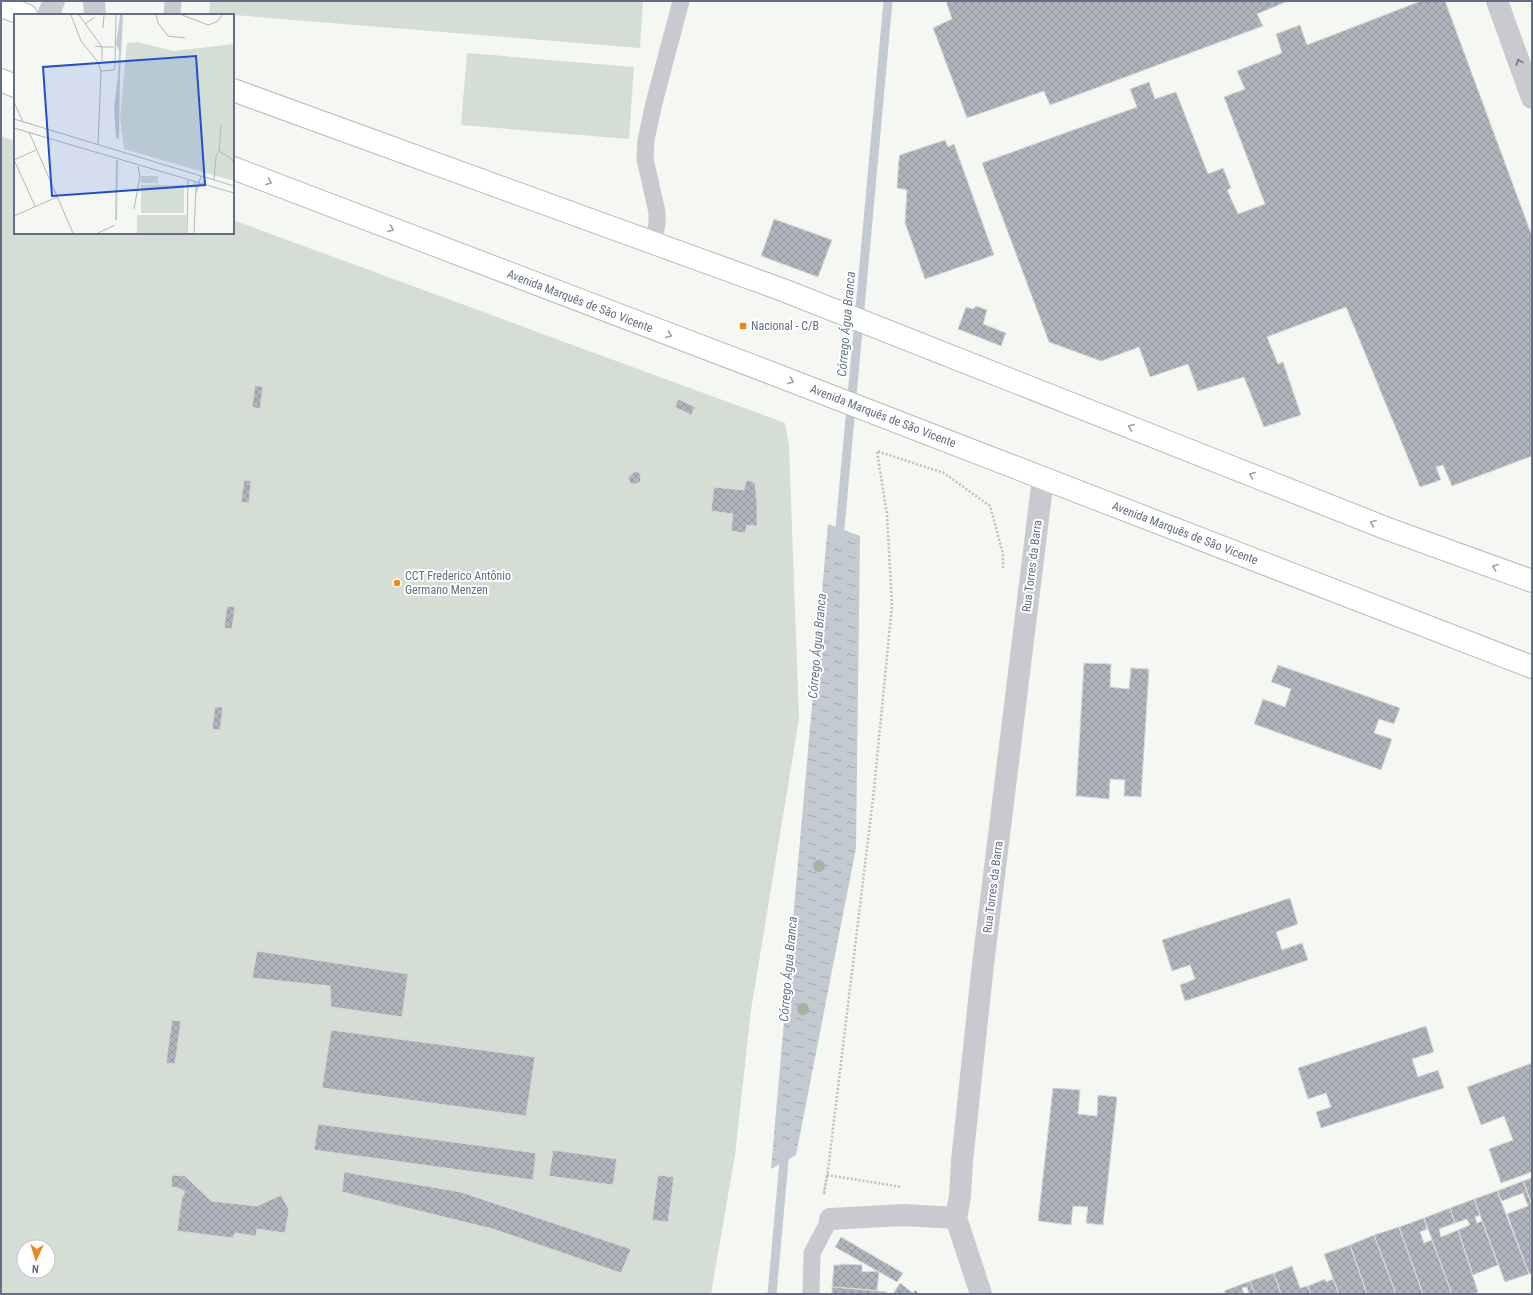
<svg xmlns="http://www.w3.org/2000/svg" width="1533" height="1295" font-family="'Roboto Condensed',sans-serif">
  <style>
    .green { fill: #d5ded4; fill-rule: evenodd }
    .water { fill: url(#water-ripples) }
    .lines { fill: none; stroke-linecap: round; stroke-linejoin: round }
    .stream { stroke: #c4cad1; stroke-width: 9 }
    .building { fill: url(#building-cross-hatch); stroke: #d7d8d5 }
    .primary-casing { stroke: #b9bbc0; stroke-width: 24 }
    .path { stroke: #bdbfc2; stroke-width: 2.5; stroke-dasharray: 2 2; stroke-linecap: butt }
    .service { stroke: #c9cacf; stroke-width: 17 }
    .minor { stroke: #c9cacf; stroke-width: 22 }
    .primary { stroke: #fff; stroke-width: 22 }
    .tree { fill: #a5b3a5 }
    .oneway { stroke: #6e768c }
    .oneway2 { stroke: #9aa0b0 }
    .poi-dot { fill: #eb871f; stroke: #fff; stroke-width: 1.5 }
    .labels { text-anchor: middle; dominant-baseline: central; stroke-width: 4; stroke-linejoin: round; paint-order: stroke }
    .street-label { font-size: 12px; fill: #646d85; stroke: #fff }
    .poi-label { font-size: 12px; fill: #646d85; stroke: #fff; text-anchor: start }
    .water-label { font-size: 13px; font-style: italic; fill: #647589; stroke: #fff }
    .inset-river { fill: none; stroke: #c4cad1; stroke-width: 2 }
    .inset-road { fill: none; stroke: #b2b8c0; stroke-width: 1 }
    .view { fill: #1d4ed8; fill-opacity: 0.15; stroke: #1d4ed8; stroke-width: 2 }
    .inset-edge { fill: none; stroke: #646d85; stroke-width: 2 }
  </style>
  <defs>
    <pattern id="water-ripples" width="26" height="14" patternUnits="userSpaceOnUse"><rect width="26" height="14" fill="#c4cad1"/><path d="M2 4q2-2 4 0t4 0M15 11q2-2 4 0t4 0" fill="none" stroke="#a3a8af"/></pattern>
    <pattern id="building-cross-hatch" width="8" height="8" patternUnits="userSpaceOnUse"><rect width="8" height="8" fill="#b0b5bd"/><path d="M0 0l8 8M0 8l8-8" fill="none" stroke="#93979f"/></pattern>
  </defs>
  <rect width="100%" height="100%" fill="#f5f7f3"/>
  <path class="green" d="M210 1H643L640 48 209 13Z
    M467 53 634 67 629 139 461 125Z
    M1 136 15 141V233H233V220L785 423 789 446 799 719 751 1010 735 1155 711 1294H1ZM24 1247H48V1271H24Z"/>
  <path class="water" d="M828 524 860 536 856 848 796 1155 771 1169Z"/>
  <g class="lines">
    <path class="stream" d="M839 539 888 1
      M772 1294 785 1150"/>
  </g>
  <path class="building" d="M946 1H1288L1257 14 1263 26 1050 105 1044 91 967 118 933 28 952 19Z
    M1421 1H1445L1532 236V456L1452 486 1443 465 1436 467 1441 480 1420 487 1346 307 1267 337 1278 364 1283 362 1301 415 1264 427 1244 377 1198 391 1188 364 1150 377 1139 347 1101 361 1049 342 982 163 1137 107 1130 89 1149 82 1155 99 1176 92 1208 174 1223 168 1231 188 1227 190 1238 214 1265 204 1224 97 1245 89 1237 71 1282 53 1276 34 1300 25 1307 45Z
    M945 140 948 147 954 144 994 255 925 279 905 223 907 190 897 188 899 159 900 155Z
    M774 219 832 240 818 277 761 256Z
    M976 306 987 310 983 324 1006 333 1001 346 958 329 966 307 973 309Z
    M255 385 263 387 260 409 252 407Z
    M678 399 695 407 691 415 675 407Z
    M635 471 640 473 641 478 640 482 635 484H631L628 479 630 475H631Z
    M244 480 251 481 249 503 241 502Z
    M748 480 755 483 757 502V526L747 525 745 533 731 531 733 514 711 511 714 487 744 490 746 482Z
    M227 606 235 607 232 629 224 628Z
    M1084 663 1111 664 1110 687 1129 689 1131 668 1149 669 1141 797 1124 796 1125 780 1110 779 1109 799 1076 796Z
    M1278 665 1400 708 1394 724 1379 719 1374 733 1392 739 1381 770 1254 724 1263 699 1285 707 1291 689 1271 682Z
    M215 707H223L220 730 212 729Z
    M1290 898 1298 924 1276 932 1282 950 1302 943 1308 960 1185 1001 1180 985 1195 979 1190 965 1172 971 1162 940Z
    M257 951 408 974 402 1017 331 1007 330 986 252 978Z
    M172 1020 181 1021 175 1064 166 1063Z
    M1426 1026 1434 1052 1412 1059 1418 1077 1438 1070 1444 1088 1321 1128 1316 1112 1331 1107 1326 1093 1308 1099 1298 1068Z
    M331 1030 535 1057 526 1116 322 1088Z
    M1532 1063V1172L1501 1183 1489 1149 1513 1140 1504 1116 1481 1125 1467 1087Z
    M1053 1088 1080 1090 1078 1114 1097 1116 1098 1095 1117 1097 1103 1225 1086 1223 1088 1207 1073 1206 1071 1225 1038 1221Z
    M318 1124 536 1153 533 1180 314 1150Z
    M553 1150 617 1159 613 1185 549 1176Z
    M344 1172 461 1192 631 1249 621 1273 493 1229 342 1192Z
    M172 1175 185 1176 211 1201 257 1206 281 1195 289 1210 285 1233 257 1229 256 1236 235 1233 233 1238 177 1231 182 1197 185 1192 179 1188 171 1187Z
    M658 1175 674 1177 668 1222 652 1220Z
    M1532 1178V1205L1523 1181Z
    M1523 1181 1532 1205V1273L1529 1274 1507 1214 1528 1206 1523 1193 1502 1201 1497 1191Z
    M1497 1191 1529 1274 1505 1282 1474 1199Z
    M1474 1199 1480 1215 1475 1217 1477 1223 1482 1221 1498 1265 1473 1275 1458 1230 1470 1225 1467 1219 1455 1223 1450 1208Z
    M1450 1208 1455 1223 1439 1229 1441 1237 1458 1230 1478 1292 1472 1294H1452L1424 1218Z
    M1424 1218 1427 1229 1420 1232 1424 1243 1432 1240 1452 1294H1423L1399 1227Z
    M1399 1227 1423 1294H1396L1374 1235Z
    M1374 1235 1396 1294H1367L1350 1245Z
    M841 1237 903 1273 897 1282 835 1247Z
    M1350 1245 1367 1294H1339L1324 1254Z
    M841 1264 862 1265V1272L879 1271 877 1291 832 1287 834 1265H841Z
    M1292 1266 1300 1288 1308 1286 1311 1294H1281L1274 1273Z
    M1274 1273 1281 1294H1255L1250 1281Z
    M1325 1279 1326 1282 1333 1279 1339 1294H1311L1308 1286Z
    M1250 1281 1255 1294H1249L1247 1287 1242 1288 1244 1294H1226L1224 1291Z
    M900 1283 913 1293 915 1290 919 1294H893Z
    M832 1287 862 1289 887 1292V1293L832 1294Z"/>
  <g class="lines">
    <defs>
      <path id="primary" d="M1 6 26 15
        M1 80 15 86
        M233 90 783 290 1388 529 1532 581
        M233 168 771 373 1532 667"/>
    </defs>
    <use href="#primary" class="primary-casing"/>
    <path class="path" d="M827 1175 902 1187
      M824 1193 828 1170 874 790 892 605 887 515 877 451 944 473 990 506 1003 554V569
      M824 1194 827 1175"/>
    <path class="service" d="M172 15 173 1
      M653 243 657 224V212L645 159 646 140 654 103 681 1
      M811 1294 812 1253 830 1219"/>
    <path class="minor" d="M94 1 95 15
      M1497 1 1532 98
      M48 15 54 1
      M830 1219 904 1215 956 1218
      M981 1294 956 1218 960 1196 962 1161 982 973 1043 478"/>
    <use href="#primary" class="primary"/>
  </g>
  <g class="tree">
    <circle cx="819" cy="866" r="6"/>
    <circle cx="803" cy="1009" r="6"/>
  </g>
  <defs><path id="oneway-chevron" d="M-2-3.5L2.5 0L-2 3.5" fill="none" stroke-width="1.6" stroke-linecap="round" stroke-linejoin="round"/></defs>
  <use class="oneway" href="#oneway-chevron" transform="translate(1519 62) rotate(-110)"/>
  <g class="oneway2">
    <use href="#oneway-chevron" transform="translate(269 182) rotate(21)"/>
    <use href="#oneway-chevron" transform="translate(391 229) rotate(21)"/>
    <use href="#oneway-chevron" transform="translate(669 335) rotate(21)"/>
    <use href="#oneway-chevron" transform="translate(791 381) rotate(21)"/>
    <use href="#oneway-chevron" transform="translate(1131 427) rotate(-158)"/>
    <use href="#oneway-chevron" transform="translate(1252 475) rotate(-158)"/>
    <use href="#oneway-chevron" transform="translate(1373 523) rotate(-158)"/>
    <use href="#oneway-chevron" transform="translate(1495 567) rotate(-160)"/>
  </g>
  <g class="poi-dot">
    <rect x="739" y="322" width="8" height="8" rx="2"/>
    <circle cx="397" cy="583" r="4"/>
  </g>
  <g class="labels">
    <g class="street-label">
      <text transform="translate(580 301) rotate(21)">Avenida Marquês de São Vicente</text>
      <text transform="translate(883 416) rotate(21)">Avenida Marquês de São Vicente</text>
      <text transform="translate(1185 533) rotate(21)">Avenida Marquês de São Vicente</text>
      <text transform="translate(1032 566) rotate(-83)">Rua Torres da Barra</text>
      <text transform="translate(993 887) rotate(-83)">Rua Torres da Barra</text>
    </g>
    <g class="poi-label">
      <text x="751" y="326">Nacional - C/B</text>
      <text x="405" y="576">CCT Frederico Antônio<tspan x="405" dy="14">Germano Menzen</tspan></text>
    </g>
    <g class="water-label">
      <text transform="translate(846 324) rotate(-85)">Córrego Água Branca</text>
      <text transform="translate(817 646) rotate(-85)">Córrego Água Branca</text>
      <text transform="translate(788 969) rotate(-85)">Córrego Água Branca</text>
    </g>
  </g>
  <g transform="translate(14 14)">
    <rect width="220" height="220" fill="#f5f7f3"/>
    <path d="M123 28 160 37 220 30V167L110 135 106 105 113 29ZM127 162H144V169H127ZM127 171H170V199H127ZM123 201H172V219H123Z" fill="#d5ded4"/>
    <path d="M106 1H109L107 42 102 30ZM106 60 105 125 102 124 100 93 104 62Z" fill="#c4cad1"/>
    <path class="inset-river" d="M105 61 106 38M102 206 103 146"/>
    <path class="inset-road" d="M57 1 67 27 84 48 87 57 84 131M65 1 88 33H100M142 1 144 9 154 22 171 24M168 1 194 11 203 8 208 1M71 10 81 3M89 14 90 1M81 32 88 33V47M87 57 100 56 101 52 102 1M0 88 9 108M0 105 220 172M207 111 205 137 217 144 220 149M0 114 220 179M15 118 59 219M0 146 21 192M0 146 22 136M200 166 202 142 205 137M180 167 182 172 180 219M182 179 187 162M120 195 126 162 124 152M0 202 43 183M84 219 101 211M173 219 174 166"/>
    <path class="view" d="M182 42 191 171 38 182 29 53Z"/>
    <rect width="220" height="220" class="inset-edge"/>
  </g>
  <rect width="1533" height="1295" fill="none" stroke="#646d85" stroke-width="4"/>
  <g transform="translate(36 1259) rotate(184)"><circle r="19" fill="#ffffff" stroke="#c1c5ce"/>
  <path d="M0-3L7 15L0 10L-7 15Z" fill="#eb871f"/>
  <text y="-6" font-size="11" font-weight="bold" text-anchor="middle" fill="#646d85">N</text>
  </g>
</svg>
